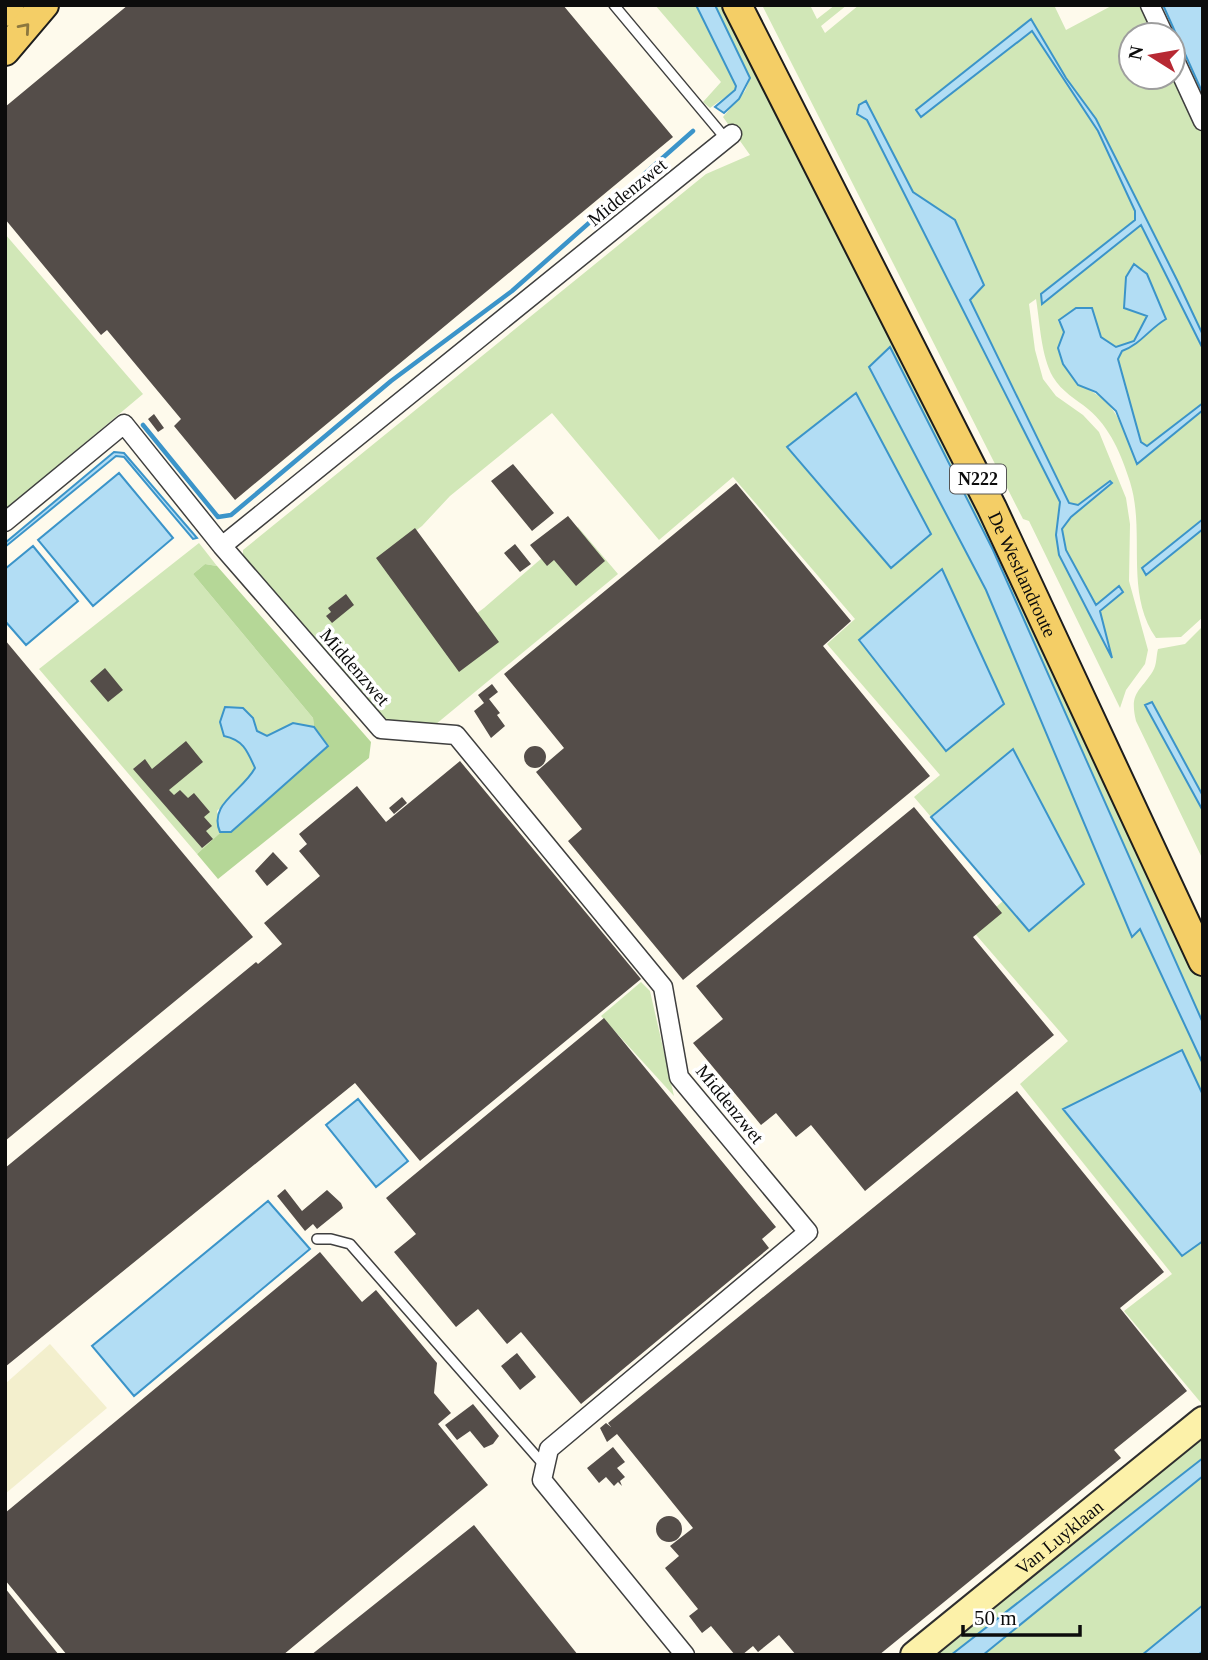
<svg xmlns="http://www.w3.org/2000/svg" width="1208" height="1660" font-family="Georgia,serif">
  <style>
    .farmland { fill: #f3efcd }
    .green { fill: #d1e7b7; fill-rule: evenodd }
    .forest { fill: #b5d797 }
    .water { fill: #b2ddf4; stroke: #3b94c9; stroke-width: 2 }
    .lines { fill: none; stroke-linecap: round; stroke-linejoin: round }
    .stream { stroke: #3b94c9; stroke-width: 4.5 }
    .building { fill: #544d49 }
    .lane-casing { stroke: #3f3f3f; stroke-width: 12 }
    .street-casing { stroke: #3f3f3f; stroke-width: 21 }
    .secondary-casing { stroke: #2e2e2e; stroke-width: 30 }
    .primary-casing { stroke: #1d1d1d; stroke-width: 32 }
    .lane { stroke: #fff; stroke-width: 9 }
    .street { stroke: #fff; stroke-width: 18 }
    .secondary { stroke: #fcf1a9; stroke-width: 26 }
    .primary { stroke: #f4ce66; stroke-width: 28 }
    .oneway { stroke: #8c773e }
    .labels { text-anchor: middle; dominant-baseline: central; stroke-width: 7; stroke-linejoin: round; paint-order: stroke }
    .shield { fill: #fff; stroke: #555; stroke-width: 2 }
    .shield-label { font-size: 18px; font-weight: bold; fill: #0c0c0c }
    .street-label { font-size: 19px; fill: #0c0c0c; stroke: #fff }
  </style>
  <rect width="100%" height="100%" fill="#fefaec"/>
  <path class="farmland" d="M50 1344 107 1408 5 1494V1384Z"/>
  <path class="green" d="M655 5H696L736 86 735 90 710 108 703 102 721 82Z
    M715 5H732L1203 964V1023L993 550 890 348 986 590 1132 936 1140 929 1203 1064V1095L1182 1050V1256L1203 1241 1202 1404 1124 1311 1172 1274 1020 1084 1068 1041 971 929 1003 901 1029 930 1084 883 1013 749 931 817 914 797 940 775 827 644 855 619 733 477 659 540 552 413 450 496 422 526 379 559 441 640 484 608 578 527 618 574 430 729 384 726 243 562V550L706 174 750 155 723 117 745 91 750 79Z
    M762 5H810L817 19 835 5H847L821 26 825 33 859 5H1054L1066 30 1113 5H1142L1157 35H1131V77H1173V68L1203 128V335L1096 119 1066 78 1031 20 916 111 1032 30 1098 131 1135 212V220L1041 294 1042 303 1141 225 1203 349V403L1147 446 1141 442 1118 359 1122 351C1141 344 1149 329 1166 319L1159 307 1148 316 1134 341 1116 347 1101 337 1076 308 1058 321 1064 332 1058 348 1078 385C1118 400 1122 427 1137 463L1203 410V519L1142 569 1146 575 1203 529V617L1181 637 1156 638C1124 592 1146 533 1130 482 1122 456 1110 427 1088 409 1076 399 1062 392 1053 377 1041 356 1040 323 1036 299L1029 304 1035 350 1043 379 1056 396 1083 415 1099 432 1126 498 1130 524 1129 581 1148 650 1145 664 1126 690 1120 708 1029 521 1023 519ZM866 101 913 192 955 220 970 300 1069 503 1078 506 1110 481 1112 482 1071 517 1062 529 1066 550 1096 606 1118 586 1100 611 1111 654 1080 597 1056 535 1060 502 867 120Z
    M5 234 143 394 5 510Z
    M199 543 217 566 205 564 193 574 313 718 314 727C297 723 281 728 267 736L257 731 253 718 235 738 245 746 255 768 248 780 217 811 221 832 197 854 39 669Z
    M1203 626V796L1152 702 1145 706 1203 811V860L1136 721C1129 692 1140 692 1153 671 1157 664 1156 656 1158 649L1185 644Z
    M641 982 650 991 674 1096 601 1016Z
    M1203 1434V1605L1142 1655H927Z"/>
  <path class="forest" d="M205 564 217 566 371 742 369 758 218 879 197 854 221 832H231L328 746 314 727 313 718 193 574Z"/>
  <path class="water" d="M696 5H715L750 78 739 99 724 113 715 107 735 90 736 86Z
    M1163 5H1203V94Z
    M1031 19 1066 78 1096 119 1177 280 1203 335V349L1141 225 1042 304 1041 294 1135 220V211L1098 131 1032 31 921 117 916 110Z
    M866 101 913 192 955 220 984 285 970 300 1069 503 1078 505 1110 481 1112 483 1071 517 1062 529 1066 550 1096 605 1119 586 1123 592 1100 611 1112 658 1059 555 1056 535 1060 502 867 120 857 114 859 105Z
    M1134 264 1147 274 1166 319C1149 329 1141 344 1122 351L1118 359 1141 442 1147 446 1203 403V410L1137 464 1116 411 1096 392 1078 385 1063 364 1058 348 1064 332 1059 320 1076 308H1092L1101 337 1116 347 1134 341 1147 316 1124 308 1126 277Z
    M890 347 993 550 1203 1023V1064L1140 929 1132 937 986 590 869 367Z
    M856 393 931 534 891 568 787 447Z
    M114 452 124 453 197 538 193 539 124 457 116 456 5 547V543Z
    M119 473 173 538 93 606 38 540Z
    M1203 519V529L1146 575 1142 568Z
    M33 546 78 601 26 645 5 621V569Z
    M942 569 1004 704 946 751 859 640Z
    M1152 702 1203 796V811L1145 705Z
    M225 707 243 708 253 718 257 731 267 736 293 723 314 727 328 746 231 832H220C208 804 242 792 255 768 247 750 243 740 224 736L220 722Z
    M1013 749 1084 884 1029 931 931 817Z
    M1182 1050 1203 1095V1241L1182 1256 1063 1109Z
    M358 1099 408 1161 376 1187 326 1125Z
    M268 1201 310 1249 134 1396 92 1346Z
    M1203 1458V1476L983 1655H951Z
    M1203 1605V1651L1198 1655H1142Z"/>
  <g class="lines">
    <path class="stream" d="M143 425 218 517 231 515 391 381 512 291 693 131"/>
  </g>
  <path class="building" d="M128 5H563L673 137 235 500 174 426 181 419 107 330 101 335 5 219V107Z
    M154 414 164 428 158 432 148 419Z
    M513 464 554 513 532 531 491 481Z
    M736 483 851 621 823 646 930 776 683 980 568 841 582 829 536 772 564 748 504 674Z
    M568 516 605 561 576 586 554 560 547 566 530 545Z
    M415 528 499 642 459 672 376 558Z
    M515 544 531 564 520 572 504 553Z
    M346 594 354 605 332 623 326 616 331 612 328 608Z
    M5 640 253 937 5 1141Z
    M105 668 123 690 108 702 90 681Z
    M492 684 498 692 489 699 500 713 497 715 505 726 491 738 474 711 484 703 478 695Z
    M186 741 203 762 169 790 174 795 180 790 188 798 194 793 210 812 204 817 212 826 206 831 213 839 202 848 133 769 145 759 152 769Z
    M524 757a11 11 0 1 1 22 0a11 11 0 1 1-22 0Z
    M460 761 641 979 420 1161 355 1083 5 1367V1168L256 962 258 964 282 944 264 923 320 876 299 851 307 844 299 834 357 786 386 822Z
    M402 797 407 803 394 814 389 808Z
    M914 807 1002 913 973 937 1054 1035 865 1191 811 1125 796 1137 776 1113 761 1125 693 1043 723 1019 696 986Z
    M273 852 288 868 267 886 255 871Z
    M604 1018 776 1227 762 1239 769 1248 581 1404 521 1332 507 1344 478 1309 456 1327 394 1252 416 1234 386 1198Z
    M1017 1091 1164 1272 1120 1308 1187 1391 1114 1450 1121 1458 879 1655H796L779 1635 758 1652 753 1646 742 1655H735L711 1626 702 1633 689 1616 698 1609 665 1568 679 1556 670 1546 693 1528 617 1434 607 1442 600 1428 606 1423 611 1427 608 1423Z
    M285 1189 302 1211 327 1190 341 1203 343 1208 317 1229 313 1224 305 1231 277 1196Z
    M320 1252 362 1302 376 1290 437 1363 434 1393 451 1413 438 1424 488 1485 283 1655H67L5 1580V1513Z
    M517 1353 536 1377 520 1390 501 1366Z
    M473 1404 499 1436 493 1444 484 1448 470 1431 457 1440 445 1425Z
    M613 1447 625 1462 617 1468 625 1477 620 1481 622 1486 618 1482 614 1486 606 1477 599 1483 587 1468Z
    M656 1529a13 13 0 1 1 26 0a13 13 0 1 1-26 0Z
    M474 1525 578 1655H311Z
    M5 1588 37 1628 59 1655H5Z"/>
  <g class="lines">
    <defs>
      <path id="lane" d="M614 5 726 139
        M317 1239H331L350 1244 544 1465"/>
      <path id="street" d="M1150 5 1164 35
        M1173 56 1203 121
        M5 522 124 424 222 546 381 729 456 735 663 987 679 1077 808 1232 549 1449 542 1480 685 1655
        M222 546 732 134"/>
      <g id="secondary">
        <path id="s1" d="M914 1655 1203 1420"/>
      </g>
      <g id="primary">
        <path id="s2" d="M737 5 992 508 1203 961"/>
        <path d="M5 12 10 5"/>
        <path d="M5 51 44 5"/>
      </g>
    </defs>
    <use href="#lane" class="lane-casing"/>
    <use href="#street" class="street-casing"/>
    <use href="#secondary" class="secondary-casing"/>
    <use href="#primary" class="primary-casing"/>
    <use href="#lane" class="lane"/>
    <use href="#street" class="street"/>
    <use href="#secondary" class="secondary"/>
    <use href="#primary" class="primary"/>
  </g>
  <defs><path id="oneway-chevron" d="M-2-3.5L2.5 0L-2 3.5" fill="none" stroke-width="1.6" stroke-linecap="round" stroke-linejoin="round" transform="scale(1.75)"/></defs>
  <use class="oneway" href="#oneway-chevron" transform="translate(25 28) rotate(-49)"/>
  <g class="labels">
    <rect class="shield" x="950" y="464.5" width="56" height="29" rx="5"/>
    <g class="shield-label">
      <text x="978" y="479">N222</text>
    </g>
    <g class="street-label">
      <text transform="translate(627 192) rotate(-39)">Middenzwet</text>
      <text stroke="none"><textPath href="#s2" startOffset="637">De Westlandroute</textPath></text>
      <text transform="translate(355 667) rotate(49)">Middenzwet</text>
      <text transform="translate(730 1104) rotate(51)">Middenzwet</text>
      <text stroke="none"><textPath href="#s1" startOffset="187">Van Luyklaan</textPath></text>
    </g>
  </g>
  <rect width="1208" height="1660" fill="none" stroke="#0c0c0c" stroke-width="14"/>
  <g transform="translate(1152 56) rotate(281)"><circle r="33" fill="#ffffff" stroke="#9e9e9e" stroke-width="2"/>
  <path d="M0-5L12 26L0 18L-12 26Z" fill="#b72933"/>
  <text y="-10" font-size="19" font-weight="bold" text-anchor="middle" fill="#0c0c0c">N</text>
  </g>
  <path d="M963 1625v10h117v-10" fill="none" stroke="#0c0c0c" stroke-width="3.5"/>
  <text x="974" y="1625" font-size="21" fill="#0c0c0c" stroke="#ffffff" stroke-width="5" paint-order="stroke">50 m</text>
</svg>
